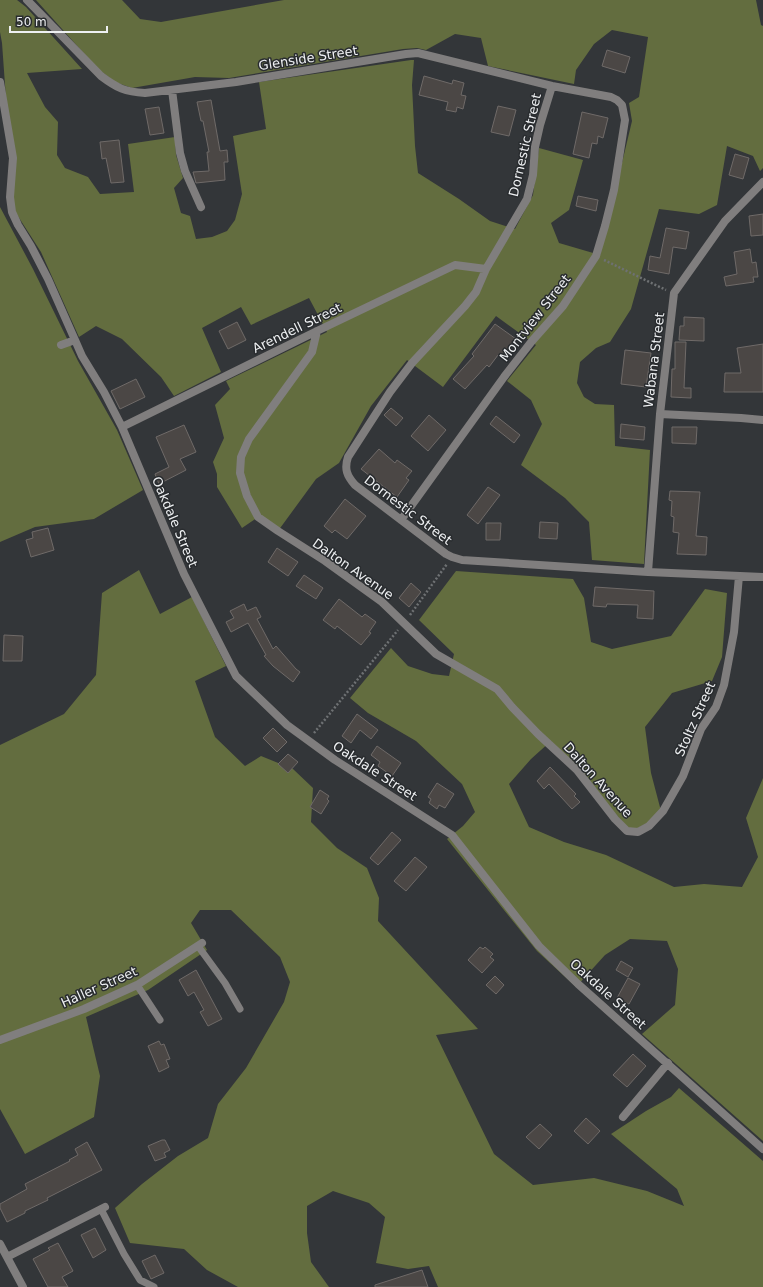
<svg xmlns="http://www.w3.org/2000/svg" width="763" height="1287" font-family="'DejaVu Sans',sans-serif">
  <style>
    .forest { fill: #636d3f }
    .building { fill: #4b4745; stroke: #6f6a68 }
    .lines { fill: none; stroke-linecap: round; stroke-linejoin: round }
    .path { stroke: #6e7173; stroke-width: 2.5; stroke-dasharray: 2 2; stroke-linecap: butt }
    .lane { stroke: #807e7e; stroke-width: 7 }
    .street { stroke: #807e7e; stroke-width: 8 }
    .labels { text-anchor: middle; dominant-baseline: central; stroke-width: 3; stroke-linejoin: round; paint-order: stroke }
    .street-label { font-size: 13px; fill: #eef0f2; stroke: #292c2f }
  </style>
  <rect width="100%" height="100%" fill="#333639"/>
  <path class="forest" d="M0 0H17L26 7 82 69 27 73 45 107 58 122 57 155 65 168 88 177 100 194 134 192 128 144 175 137 176 155 183 178 174 188 181 213 190 216 196 239 212 237 227 231 235 220 242 194 233 136 266 129 259 82 411 60H414L412 85 415 146 418 173 459 199 490 221 515 229 533 195 539 148 583 160 569 210 551 223 559 243 600 255 632 121 629 103 639 97 648 37 612 30 594 44 576 70 574 84 488 66 481 38 455 34 426 50 417 48 403 49 229 78 195 77 132 88 115 82 97 68 36 0H122L140 19 161 22 284 0H756L761 25 763 26V168L760 171 753 156 727 146 717 205 699 214 659 209 631 309 610 342 596 348 580 362 577 383 584 397 595 404 614 405 615 446 650 450 644 564 592 560 589 522 565 498 521 465 542 424 531 400 507 381 536 345 496 316 443 387 407 360 371 406 339 463 316 479 278 531 258 517 242 528 217 487V474L213 462 224 438 215 405 230 389 226 381 327 332 309 298 251 325 241 307 202 328 221 372 174 396 161 377 122 339 96 326 79 337 41 252 14 210 2 43 0 32Z
    M0 203V207L33 269 78 361 117 430 143 490 94 519 35 527 0 542Z
    M139 570 160 614 192 597 226 666 195 681 215 737 245 766 261 756 293 769 313 788 311 822 337 848 367 868 379 898 378 921 478 1029 436 1035 494 1154 533 1185 594 1178 647 1191 684 1206 677 1189 611 1134 646 1111 671 1097 679 1088 763 1161V1287H438L429 1266 408 1269 376 1263 385 1217 369 1203 333 1191 307 1206V1233L311 1262 329 1287H238L207 1270 184 1249 130 1243 115 1208 142 1184 178 1156 208 1138 218 1104 246 1068 284 1002 290 982 280 957 231 910H200L191 923 207 950 148 990 86 1017 100 1076 94 1117 25 1154 0 1109V745L64 714 96 675 102 593Z
    M456 571 573 579 584 598 591 642 612 649 671 636 705 589 727 593 722 657 712 681 672 693 645 727 651 773 661 811 647 823 638 828H628L551 741 531 759 509 784 529 827 564 842 606 855 674 887 704 884 742 887 758 857 746 818 763 778V1141L642 1034 675 1005 678 969 667 941 630 939 605 955 576 987 537 951 447 839 463 826 475 812 462 784 416 741 368 713 350 698 391 648 408 666 432 674 449 676 454 654 419 620Z"/>
  <path class="building" d="M607 50 630 57 625 73 602 66Z
    M424 76 452 84 453 80 464 83 461 95 466 96 463 109 457 107 456 112 446 110 448 102 419 95Z
    M211 100 220 151 227 150 228 162H224L225 180 196 183 193 172 209 171 207 152H209L203 121H201L197 102Z
    M498 106 516 110 509 136 491 132Z
    M159 107 164 133 150 135 145 109Z
    M582 112 608 118 603 138 598 136 597 144 592 143 589 158 573 154Z
    M119 140 124 182 111 183 106 158 102 159 100 142Z
    M735 154 749 158 743 179 729 175Z
    M578 196 598 200 596 211 576 206Z
    M763 214V235L751 236 749 216Z
    M666 228 689 232 686 249 673 247 669 274 648 270 650 256 660 258Z
    M750 249 752 263 756 262 758 277H753L754 282 726 286 724 277 737 274 734 252Z
    M684 317 704 318V341L679 340 680 326H684Z
    M237 322 246 340 228 349 219 331Z
    M495 324 516 339 502 358 498 355 489 367 487 365 465 389 453 379 474 356 472 354Z
    M675 342H686L684 388H691V398L671 397 672 369H675Z
    M763 344V392H724L725 373H741L737 348Z
    M625 350 651 353 646 387 621 384Z
    M136 379 145 397 120 409 111 391Z
    M391 408 403 418 396 426 384 415Z
    M429 415 446 430 428 451 411 436Z
    M496 416 520 435 514 443 490 424Z
    M621 424 645 427 644 440 620 438Z
    M184 425 196 452 180 459 186 470 159 484 155 474 169 467 156 437Z
    M672 427H697L696 444 672 443Z
    M379 449 395 463 397 460 412 471 406 478 409 480 397 497 361 469Z
    M488 487 500 495 478 524 467 515Z
    M670 491 700 492 696 536 707 537 706 555 677 554 679 533 673 532 674 517 671 516 672 501 669 500Z
    M345 499 366 516 347 539 335 530 332 533 324 526Z
    M540 522 558 523 557 539 539 538Z
    M486 523H501L500 540H486Z
    M48 528 54 550 31 557 26 540 33 538 32 532Z
    M277 548 298 562 288 576 268 562Z
    M304 575 323 588 316 599 296 586Z
    M411 583 421 592 409 607 399 598Z
    M595 587 654 591 653 619 637 618 638 605 607 604 606 607 593 606Z
    M339 599 362 617 365 614 376 622 369 632 371 633 361 645 337 626 335 629 323 620Z
    M244 604 247 611 256 607 261 617 257 619 273 649 276 646 296 669 300 672 293 682 273 666 264 656 266 655 248 623 231 632 226 622 234 618 230 611Z
    M4 635 23 636 22 661H3Z
    M357 714 378 730 371 739 360 730 351 743 342 736Z
    M273 728 287 742 277 752 263 738Z
    M377 746 401 763 392 776 378 766 380 762 371 755Z
    M288 754 298 762 288 773 278 764Z
    M550 767 576 794 574 796 580 802 572 809 549 784 544 789 537 781Z
    M437 783 454 794 445 808 439 805 437 809 429 803 431 799 428 797Z
    M320 790 329 796 327 799 329 801 321 814 310 807Z
    M392 832 401 840 378 865 370 858Z
    M415 857 427 867 406 891 394 881Z
    M480 947 483 949 485 947 493 954 490 957 494 960 482 973 468 960Z
    M621 961 633 968 628 977 616 970Z
    M196 970 222 1019 208 1026 200 1012 204 1010 194 992 188 996 179 980Z
    M495 976 504 985 496 994 486 985Z
    M628 978 640 984 629 1004 617 998Z
    M159 1041 161 1045 164 1044 170 1059 166 1060 169 1067 159 1072 148 1046Z
    M633 1054 646 1066 627 1087 613 1075Z
    M586 1118 600 1131 588 1144 574 1131Z
    M540 1124 552 1135 539 1149 526 1137Z
    M162 1140H165L170 1150 164 1153 166 1157 155 1161 148 1146Z
    M87 1142 102 1170 47 1198 48 1200 25 1211V1213L7 1222 0 1208V1204L27 1189 25 1184 70 1161 69 1160 78 1155 75 1149Z
    M95 1228 106 1250 93 1258 81 1235Z
    M58 1243 73 1271 62 1277 68 1287H48L33 1259 50 1250 48 1248Z
    M155 1255 164 1273 151 1279 142 1261Z
    M422 1270 428 1287H375V1285Z"/>
  <g class="lines">
    <path class="path" d="M604 260 666 290
      M410 615 447 564
      M314 733 398 630"/>
    <path class="lane" d="M198 946 225 983 240 1009
      M137 985 160 1020
      M101 1209 124 1254 140 1280 154 1287"/>
    <path class="street" d="M27 0 101 76C117 88 125 92 145 93L236 82 406 54 418 53 552 86 611 97 617 100 622 105 625 120 614 190 605 226 596 256 563 306 532 341 504 377 401 520
      M0 82 13 158 10 197 12 212 18 225 31 246 48 279 75 340 61 345
      M552 86 540 125 535 147 533 175 527 199 486 269 476 292 465 306 412 363 390 392 348 457C344 469 347 476 355 485L446 554 452 557 462 560 648 572 763 577
      M172 90 180 153 185 171 201 207
      M317 331 312 352 249 439 241 457 240 473 247 496 258 517 278 531 325 561 382 602 436 654 497 689 512 707 538 734 577 770 615 819 627 831 638 832 649 826 663 811 683 776 701 729 716 707 724 685 734 632 739 576
      M75 340 82 356 104 392 122 427 184 574 236 676 287 725 335 760 452 835 539 946 578 984 763 1149
      M660 414 741 418 763 420
      M122 427 317 331 455 265 486 269
      M648 572 660 414 674 293 725 221 763 182
      M0 1040 84 1009 137 985 202 943
      M623 1117 668 1063
      M0 1244 23 1287
      M7 1257 105 1207"/>
  </g>
  <g class="labels">
    <g class="street-label">
      <text transform="translate(308 58) rotate(-9)">Glenside Street</text>
      <text transform="translate(525 145) rotate(-77)">Dornestic Street</text>
      <text transform="translate(535 318) rotate(-52)">Montview Street</text>
      <text transform="translate(297 328) rotate(-26)">Arendell Street</text>
      <text transform="translate(654 360) rotate(-83)">Wabana Street</text>
      <text transform="translate(408 510) rotate(37)">Dornestic Street</text>
      <text transform="translate(175 522) rotate(67)">Oakdale Street</text>
      <text transform="translate(353 569) rotate(35)">Dalton Avenue</text>
      <text transform="translate(695 719) rotate(-66)">Stoltz Street</text>
      <text transform="translate(375 771) rotate(33)">Oakdale Street</text>
      <text transform="translate(598 780) rotate(48)">Dalton Avenue</text>
      <text transform="translate(99 987) rotate(-24)">Haller Street</text>
      <text transform="translate(608 994) rotate(42)">Oakdale Street</text>
    </g>
  </g>
  <path d="M10 26v6h97v-6" fill="none" stroke="#eef0f2" stroke-width="2"/>
  <text x="16" y="26" font-size="12" fill="#eef0f2" stroke="#292c2f" stroke-width="3" paint-order="stroke">50 m</text>
</svg>
